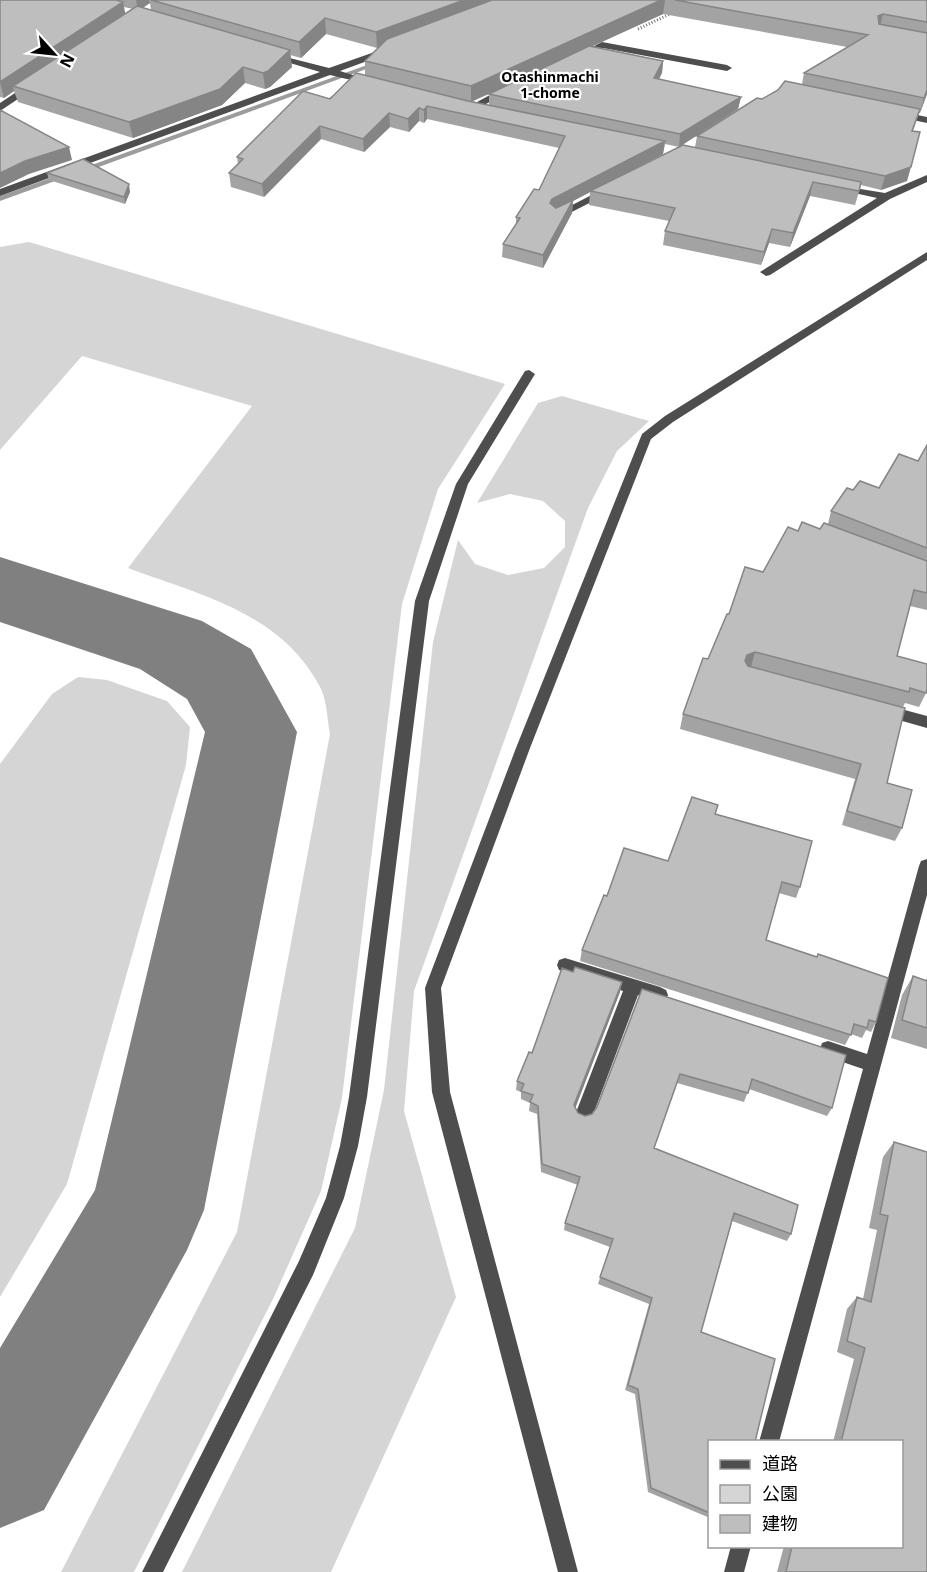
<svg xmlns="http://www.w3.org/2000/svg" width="927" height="1572" font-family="'Noto Sans','Noto Sans JP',sans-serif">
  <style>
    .green { fill: #d5d5d5 }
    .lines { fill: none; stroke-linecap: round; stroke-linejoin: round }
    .stream { fill: #9c9c9c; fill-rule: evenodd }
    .taxiway { fill: #808080; fill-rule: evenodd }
    .path { stroke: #707070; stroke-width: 3; stroke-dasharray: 1 2; stroke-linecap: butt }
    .minor { fill: #4e4e4e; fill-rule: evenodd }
    .wall { fill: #a3a3a3; fill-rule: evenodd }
    .shaded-wall { fill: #858585 }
    .building { fill: #bebebe; stroke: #858585; stroke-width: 1.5 }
    .labels { text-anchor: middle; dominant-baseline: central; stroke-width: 4.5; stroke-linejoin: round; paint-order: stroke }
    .far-neighbourhood-label { font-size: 14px; font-weight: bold; fill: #000; stroke: #fff }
  </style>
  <rect width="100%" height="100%" fill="#fff"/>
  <path class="green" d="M29 242 505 384 438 489 402 604 342 1098 321 1191 274 1297 134 1572H61L237 1232 330 734C327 719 327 698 319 685 279 612 200 595 128 568L252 406 82 356 0 450V247Z
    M562 396 649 421 617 451 588 508 414 991 404 1111 456 1297 331 1572H182L355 1228 384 1090 433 642 458 540 475 564 508 575 544 568 565 547V521L543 501 510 494 477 503 538 403Z
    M78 677 107 680 167 701 190 727 186 765 67 1184 0 1297V764L52 694Z"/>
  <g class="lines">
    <path class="stream" d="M378 61 381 63 380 64 85 172 78 170Z
      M59 175 66 177 0 201V196Z"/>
    <path class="taxiway" d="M0 557 202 621 251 649 297 732 204 1210 187 1250 44 1510 0 1528V1348L95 1190 205 732 187 699 140 669 0 622Z"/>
    <path class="path" d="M638 29 672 13"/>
    <path class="minor" d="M602 42 727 65 732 68 727 71 603 48 583 58 575 56Z
      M386 48 391 51 389 53 340 71 372 81V85L330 75 0 196V189L320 72 270 57V53L329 68Z
      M27 85 36 87 0 111V103Z
      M503 88 512 90 473 111 464 109Z
      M898 111 927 117V123L894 116V112Z
      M927 175V182L890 199 770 275 766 276 760 272 877 198 836 189V185L885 193Z
      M607 187 611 188V192L560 218H552L551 216Z
      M927 252V260L673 422 651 439 530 748 441 988 450 1092 578 1572H558L432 1092 425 988 516 748 642 434 665 416Z
      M529 370 535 374 468 484 429 601 367 1097 358 1146 344 1198 313 1275 163 1572H142L299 1261 326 1198 340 1146 349 1097 415 601 456 484 525 371Z
      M886 705 927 716V728L881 715 879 711 881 707Z
      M927 859V895L779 1442H759L863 1069 822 1055 820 1049 822 1043 828 1041 867 1054 919 866 921 861Z
      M565 958 660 987 666 990 668 995 666 1000 660 1003 638 995 593 1115 590 1121 584 1123 578 1121 575 1115 623 991 559 970 557 965 559 960Z
      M731 1546H751L744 1572H724Z"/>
  </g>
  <path class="wall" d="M0 0H927V94L920 113H919L913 131 907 181 881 190 861 185 855 205 810 196 790 247 769 243 761 265 663 245 665 231 669 221 589 205 590 192 573 201 572 213 543 268 502 257 503 244 516 225V217L539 190 559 148 427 119 424 123 419 121 409 132 390 127 364 152 321 139 264 197 231 187 229 173 238 164 237 157 365 75V61L379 47 377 48 326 34 301 58 290 55 292 67 270 87 265 89 245 83 222 105 133 138 18 102 14 91 4 98 0 97ZM150 3 151 10 142 8ZM124 7 133 9 125 14ZM663 14 847 47 804 73 802 84 762 99 697 136 695 147 629 172 663 154 665 144 679 147 738 109 741 97 659 79 662 73 663 61 592 46ZM503 87 489 94V105L471 101Z
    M47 173 130 192 125 204 49 180Z
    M927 445V610L910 606 897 656 926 693 919 707 905 703 903 707 887 783 902 828 895 841 842 825 855 779 680 729 683 714 729 614 763 572 798 531 820 529 828 524 831 511 853 490 879 488 918 461Z
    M718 805 715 814 800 887 796 898 779 893 766 940 817 957 818 954 876 1022 871 1032 866 1030 862 1038 851 1034 845 1045 580 961 582 950 607 896 668 861Z
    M573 972 622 982 620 992 575 1108 578 1113 585 1116 592 1114 597 1107 642 989 832 1108 827 1116 749 1089 744 1102 677 1083 654 1148 791 1234 787 1241 732 1221 701 1332 710 1442V1518L648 1492 635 1394 625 1390 649 1304 598 1284 610 1247 564 1230 565 1223 578 1185 541 1172 537 1114 529 1111 530 1103 521 1099V1092L516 1090 517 1081Z
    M913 976 926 980 927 978V1049L891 1038 902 995Z
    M894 1142 927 1572H777L784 1546H902V1442H833L854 1359 837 1352 847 1309 857 1297 863 1299 877 1230 869 1228 883 1157Z"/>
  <path class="shaded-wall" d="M136 0H149L150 3 138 11Z
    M464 0H506L377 48 376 32Z
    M661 0H665L663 14 471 102V86Z
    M123 2 126 18 13 86 14 91 4 98 0 82Z
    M883 14 879 30 878 16Z
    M325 18 326 34 301 58 299 42Z
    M290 50 292 67 270 87 265 89 263 73Z
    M663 61 662 73 653 90 654 78Z
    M243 67 245 83 222 105 133 138 129 122Z
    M927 90V94L920 113 924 98Z
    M741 97 738 109 679 147 680 134Z
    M427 106V119L424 123V110Z
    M419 108V121L409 132 408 119Z
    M389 113 390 127 364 152 363 139Z
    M320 126 321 139 264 197 262 184Z
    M665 141 663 154 573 201 572 213 543 268V255L551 212 550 203 552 199Z
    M69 147 72 160 29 174 0 188V173L25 161Z
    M911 167 907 181 881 190 885 176Z
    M813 182 810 196 790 247 793 233Z
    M129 184 130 192 125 204 124 197Z
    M772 229 769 243 761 265 764 252Z
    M755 652 751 667 743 670 747 655Z
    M622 982 620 992 573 1114 574 1105Z"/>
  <path class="building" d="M0 0H116L123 2 0 82Z
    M151 0H464L376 32 325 18 299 42Z
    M492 0H661L471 86 365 61 387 39Z
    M675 0H927V22L883 14 878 16 879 24 927 33V90L924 98 804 73 868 35Z
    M137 6 290 50 268 71 263 73 243 67 220 89 129 122 13 86Z
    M589 46 663 61 654 78 741 97 680 134 489 94Z
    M356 73 468 101 665 141 552 199 550 203 556 208 573 200 543 255 503 244 520 218 516 217 534 189 539 190 565 136 427 106 424 110 419 108 408 119 389 113 363 139 320 126 262 184 229 173 243 159 237 157 303 91 330 99Z
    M785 81 920 109 912 131 920 132 911 167 885 176 697 136 757 98 762 99 778 90Z
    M0 110 69 147 25 161 0 173Z
    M683 145 861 182 859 191 813 182 793 233 772 229 764 252 665 231 675 208 590 191Z
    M83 159 129 184 124 197 47 173Z
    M927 445V548L831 511 847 488 853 490 860 481 879 488 899 454 918 461Z
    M802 522 820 529 824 523 927 561V593L914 590 897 656 927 664V689L926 693 910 688 909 692 755 652 747 655 745 661 748 666 905 708 887 783 912 790 902 828 847 811 861 764 683 714 703 658 708 659 727 614H729L745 567 763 572 788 527 798 531Z
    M692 797 718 805 715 814 812 841 800 887 782 882 766 940 817 957 818 954 888 978 876 1022 869 1020 867 1028 854 1024 851 1035 582 950 604 895 607 896 624 848 668 861Z
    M575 967 622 982 574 1105 578 1113 585 1116 592 1114 597 1107 642 989 846 1055 832 1108 752 1079 748 1093 680 1074 654 1148 798 1205 791 1234 734 1213 701 1332 775 1359 755 1442H710V1513L651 1488 638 1389 628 1385 652 1298 600 1277 613 1239 565 1223 580 1177 542 1164 538 1106 530 1102 533 1095 521 1091 524 1084 517 1081 529 1052 532 1053 562 968 573 972Z
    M913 976 927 981V1028L902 1020Z
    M894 1142 927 1152V1572H786L792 1546H902V1442H841L865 1348 847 1341 857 1297 871 1302 888 1216 880 1214Z"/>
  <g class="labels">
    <g class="far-neighbourhood-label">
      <text x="550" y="76">Otashinmachi<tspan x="550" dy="16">1-chome</tspan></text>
    </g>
  </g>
  <rect x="708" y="1440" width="195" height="108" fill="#ffffff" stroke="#999999" stroke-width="1.5"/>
  <rect x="720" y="1460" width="30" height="9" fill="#4e4e4e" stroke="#999999" stroke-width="1.5"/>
  <text x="762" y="1470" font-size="18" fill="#000000">道路</text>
  <rect x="720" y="1485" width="30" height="18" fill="#d5d5d5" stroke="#999999" stroke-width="1.5"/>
  <text x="762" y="1500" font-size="18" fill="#000000">公園</text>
  <rect x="720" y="1515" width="30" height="18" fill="#bebebe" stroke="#999999" stroke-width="1.5"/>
  <text x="762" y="1530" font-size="18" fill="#000000">建物</text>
  <g transform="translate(54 54) rotate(117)" stroke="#ffffff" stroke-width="4.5" paint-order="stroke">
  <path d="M0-4.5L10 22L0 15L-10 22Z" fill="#000000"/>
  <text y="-9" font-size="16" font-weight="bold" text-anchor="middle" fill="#000000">N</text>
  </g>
</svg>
